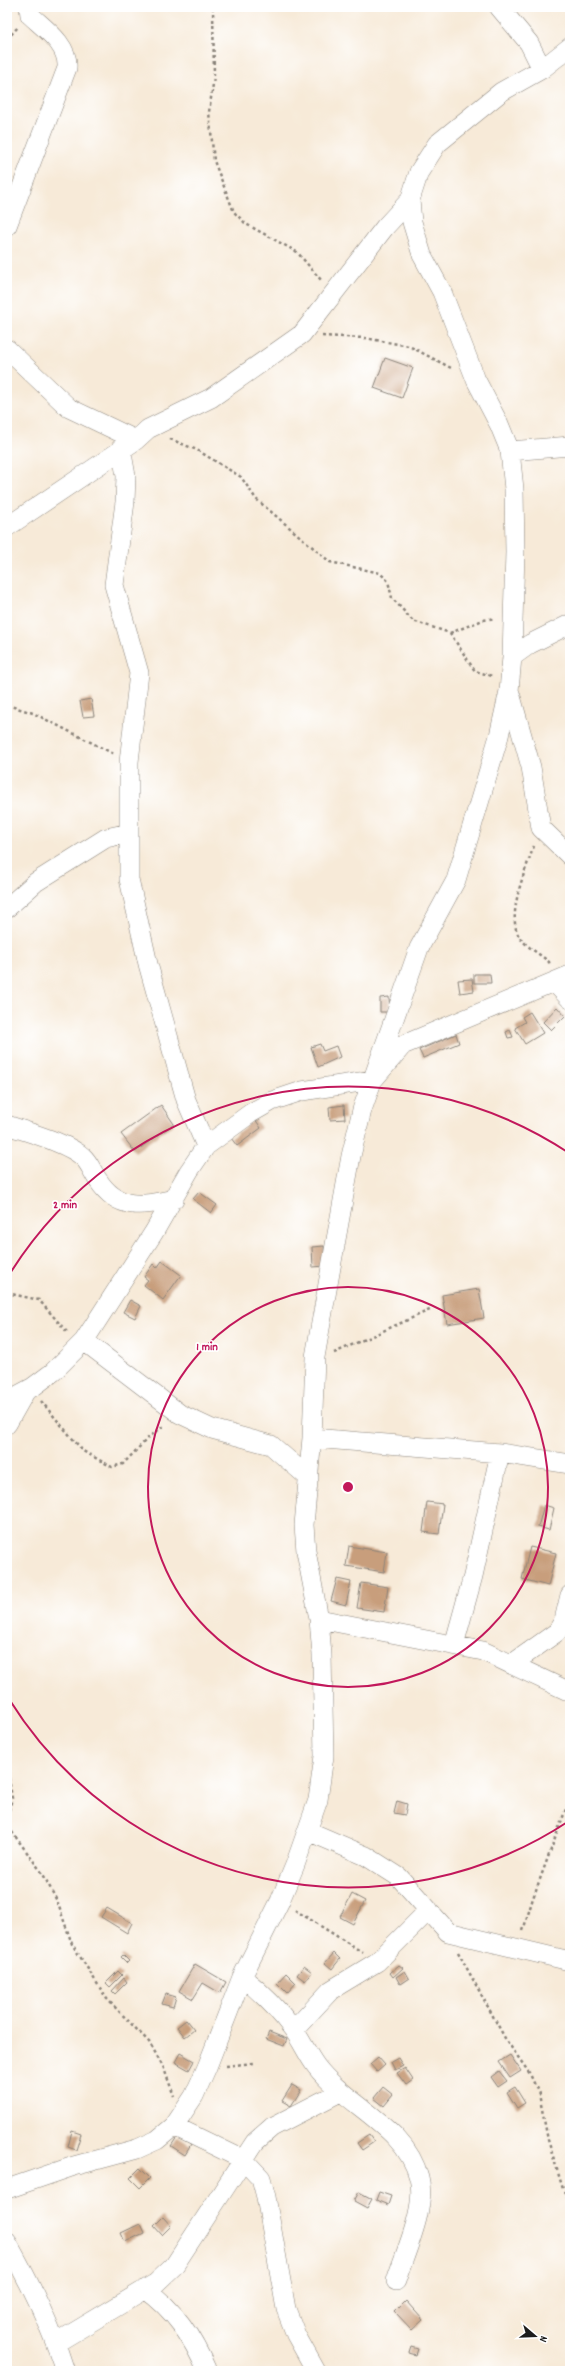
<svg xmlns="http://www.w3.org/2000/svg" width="577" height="2378" font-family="Dekko,sans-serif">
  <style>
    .building { fill: #c89e7c }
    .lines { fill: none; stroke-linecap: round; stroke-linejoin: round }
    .street-casing { stroke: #8a837a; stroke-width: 20 }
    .path { stroke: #8a837a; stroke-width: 2.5; stroke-dasharray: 3 3; stroke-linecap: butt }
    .street { stroke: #fff; stroke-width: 19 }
    .ring { fill: none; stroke: #c2185b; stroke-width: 2 }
    .centre { fill: #c2185b; stroke: #fff; stroke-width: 2 }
    .ring-label { font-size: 12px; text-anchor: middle; font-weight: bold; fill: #c2185b; stroke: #fff; stroke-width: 3.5; stroke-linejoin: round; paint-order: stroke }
  </style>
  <rect width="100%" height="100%" fill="#fff"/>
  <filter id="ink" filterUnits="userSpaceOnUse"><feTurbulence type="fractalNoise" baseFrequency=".025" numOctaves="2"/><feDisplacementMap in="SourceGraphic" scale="8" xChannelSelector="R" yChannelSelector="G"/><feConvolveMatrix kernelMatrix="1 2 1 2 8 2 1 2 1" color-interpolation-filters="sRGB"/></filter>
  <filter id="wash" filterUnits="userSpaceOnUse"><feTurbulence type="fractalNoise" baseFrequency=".012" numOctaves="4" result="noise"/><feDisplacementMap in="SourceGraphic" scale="16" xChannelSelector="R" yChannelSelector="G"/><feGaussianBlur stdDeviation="0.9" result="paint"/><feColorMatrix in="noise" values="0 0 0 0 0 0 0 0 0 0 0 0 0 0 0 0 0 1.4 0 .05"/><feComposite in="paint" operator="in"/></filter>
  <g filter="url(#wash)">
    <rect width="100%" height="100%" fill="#f7ead8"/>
    <g id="blocks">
      <path class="building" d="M385 358 413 368 402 398 374 388Z
        M91 699 94 716 83 717 80 701Z
        M474 974H490L491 983H474Z
        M472 979 474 991 460 993 458 980Z
        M389 997 390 1012H380V998Z
        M557 1007 565 1016 551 1030 543 1022Z
        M530 1012 543 1033 525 1044 515 1028 525 1022 522 1017Z
        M510 1030 513 1037 508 1038 506 1032Z
        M456 1034 459 1043 423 1058 419 1050Z
        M320 1044 323 1051 336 1046 340 1057 318 1067 311 1047Z
        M161 1105 174 1124 135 1152 121 1134Z
        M344 1105 345 1119 330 1120 329 1107Z
        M255 1119 261 1128 237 1146 231 1138Z
        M199 1192 217 1205 211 1213 193 1199Z
        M324 1246 325 1266 313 1267 312 1247Z
        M162 1261 181 1275 163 1300 144 1285 148 1280 144 1277 153 1264 157 1268Z
        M479 1289 484 1318 447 1324 442 1295Z
        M130 1300 141 1306 135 1318 123 1312Z
        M427 1502 443 1504 439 1534 423 1532Z
        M544 1505 554 1508 549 1530 538 1527Z
        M349 1546 387 1552 384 1572 346 1566Z
        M530 1547 556 1553 548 1586 522 1579Z
        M337 1579 351 1582 346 1605 331 1601Z
        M361 1583 388 1587 384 1612 357 1608Z
        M397 1801 407 1804 405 1815 394 1813Z
        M352 1894 365 1901 353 1924 340 1917Z
        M107 1908 132 1923 127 1933 101 1917Z
        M334 1953 340 1959 332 1969 325 1963Z
        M123 1955 129 1961 127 1963 121 1957Z
        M195 1964 226 1982 220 1993 203 1983 193 1999 179 1991Z
        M399 1965 403 1968 393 1977 390 1973Z
        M304 1966 312 1972 305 1981 297 1975Z
        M118 1971 122 1975 110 1987 106 1983Z
        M405 1971 409 1978 400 1984 396 1977Z
        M286 1973 296 1983 287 1993 277 1983Z
        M124 1978 127 1982 115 1994 112 1991Z
        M166 1994 176 1997 173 2007 162 2004Z
        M186 2020 194 2030 185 2037 177 2027Z
        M269 2032 287 2039 284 2046 266 2039Z
        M180 2053 194 2061 189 2070 175 2062Z
        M510 2055 521 2071 510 2078 499 2062Z
        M378 2057 385 2065 377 2072 370 2064Z
        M398 2058 403 2066 395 2070 391 2062Z
        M405 2068 413 2080 406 2085 397 2073Z
        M499 2071 507 2081 498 2087 491 2077Z
        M292 2085 301 2090 291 2106 282 2101Z
        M383 2087 393 2095 384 2106 374 2098Z
        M515 2087 525 2103 517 2108 507 2092Z
        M72 2131 81 2134 76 2150 68 2147Z
        M369 2135 374 2142 362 2150 357 2143Z
        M177 2137 191 2145 185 2155 171 2146Z
        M140 2168 150 2178 140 2188 130 2178Z
        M359 2192 372 2199 367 2208 354 2201Z
        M379 2192 391 2196 388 2205 376 2200Z
        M163 2217 171 2226 162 2235 154 2226Z
        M140 2224 144 2233 125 2242 121 2233Z
        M406 2301 423 2320 412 2330 395 2312Z
        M411 2347 418 2349 416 2355 409 2353Z"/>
    </g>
  </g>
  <g filter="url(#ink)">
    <use href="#blocks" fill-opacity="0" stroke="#8a837a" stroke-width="1"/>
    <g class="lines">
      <defs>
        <path id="street" d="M499 7 529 43 542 69
          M7 226 67 68C69 45 45 29 30 15L29 7
          M7 349 69 408 136 440
          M121 448 126 476 125 502 114 585 139 673 129 762V879L148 964 186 1100 206 1146
          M510 451 570 446
          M7 527 136 440 148 429 211 398 302 334 385 227 410 200
          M512 657 530 644 570 624
          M510 693 531 767 541 828 570 856
          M7 908 36 882 106 838 129 833
          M555 983 570 999
          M7 1125C27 1132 68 1143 83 1157 89 1162 93 1173 98 1180 118 1211 142 1206 174 1199
          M84 1341 180 1414 212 1429 271 1445 309 1478
          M7 1401 33 1387 53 1372 84 1341 154 1232 189 1171 206 1146 251 1113 272 1101 302 1091 373 1080 403 1045 570 975
          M7 1424 25 1392
          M312 1438 500 1453 570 1464
          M319 1619 483 1651 570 1692
          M454 1645 473 1576 500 1453
          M512 1664 557 1632 564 1620 570 1595
          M308 1831 366 1856 399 1877 448 1932 570 1961
          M242 1977C261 1992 279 2010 293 2029 302 2041 307 2054 316 2066 346 2106 406 2126 419 2178 427 2207 405 2252 396 2281
          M294 2030 331 1990 377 1962 429 1910
          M174 2126 244 2160 261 2178 266 2197 286 2309 296 2335 316 2371
          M7 2189 74 2166 137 2149 157 2140 174 2126 194 2096 207 2067 242 1977 280 1901 295 1865 318 1800 324 1756 322 1655 319 1619 306 1551 304 1525 312 1438 315 1357 321 1323 351 1156 362 1110 419 948 456 880 499 736 509 691 512 657 515 552 514 489 510 451 499 424 476 380 442 292 422 255 412 222 410 200 419 172 437 144 501 92 542 69 570 47
          M7 2242C30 2283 51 2326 65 2371
          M145 2289C175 2310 193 2338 207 2371
          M56 2343 156 2283 174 2266 255 2142 272 2127 340 2092"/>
      </defs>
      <use href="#street" class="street-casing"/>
      <path class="path" d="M213 7 214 77 209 112 214 161 234 212 246 224 297 252 321 280
        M7 39 19 26
        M7 160 11 167
        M322 336 365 338 409 346 453 369
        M170 439 197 450 241 477 256 499 330 562 380 573 388 581 392 598 413 621 450 633 475 671 492 676
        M450 633 483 620 495 618
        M7 705 33 713 114 754
        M534 846C526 868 505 917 520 938 527 947 541 955 549 962L550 965
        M7 1293 39 1300 67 1332
        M334 1353 432 1309
        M41 1401 83 1451 112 1467 123 1464 147 1439 165 1425
        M7 1766 12 1798 7 1819
        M7 1821 9 1828 43 1874 57 1901 72 1944 107 1999 149 2042 163 2066 174 2096
        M295 1910 362 1952
        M523 1931 533 1898 570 1798
        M458 1952 506 2040 530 2074 539 2094 548 2140 563 2189 570 2203
        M226 2066 253 2063"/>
      <use href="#street" class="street"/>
    </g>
  </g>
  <g class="ring">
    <circle cx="348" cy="1487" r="200"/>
    <path d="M569 1821A400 400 0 0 1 9 1699M9 1275A400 400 0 0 1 569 1153"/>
  </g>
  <circle cx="348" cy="1487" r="6" class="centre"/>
  <g class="ring-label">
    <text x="65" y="1208">2 min</text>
    <text x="207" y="1350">1 min</text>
  </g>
  <rect width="577" height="2378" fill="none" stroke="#fff" stroke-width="24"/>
  <g transform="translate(535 2336) rotate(109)" stroke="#ffffff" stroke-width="3" paint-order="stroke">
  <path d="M0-3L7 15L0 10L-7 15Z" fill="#1c1c1c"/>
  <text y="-6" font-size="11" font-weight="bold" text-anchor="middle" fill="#1c1c1c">N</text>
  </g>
</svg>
